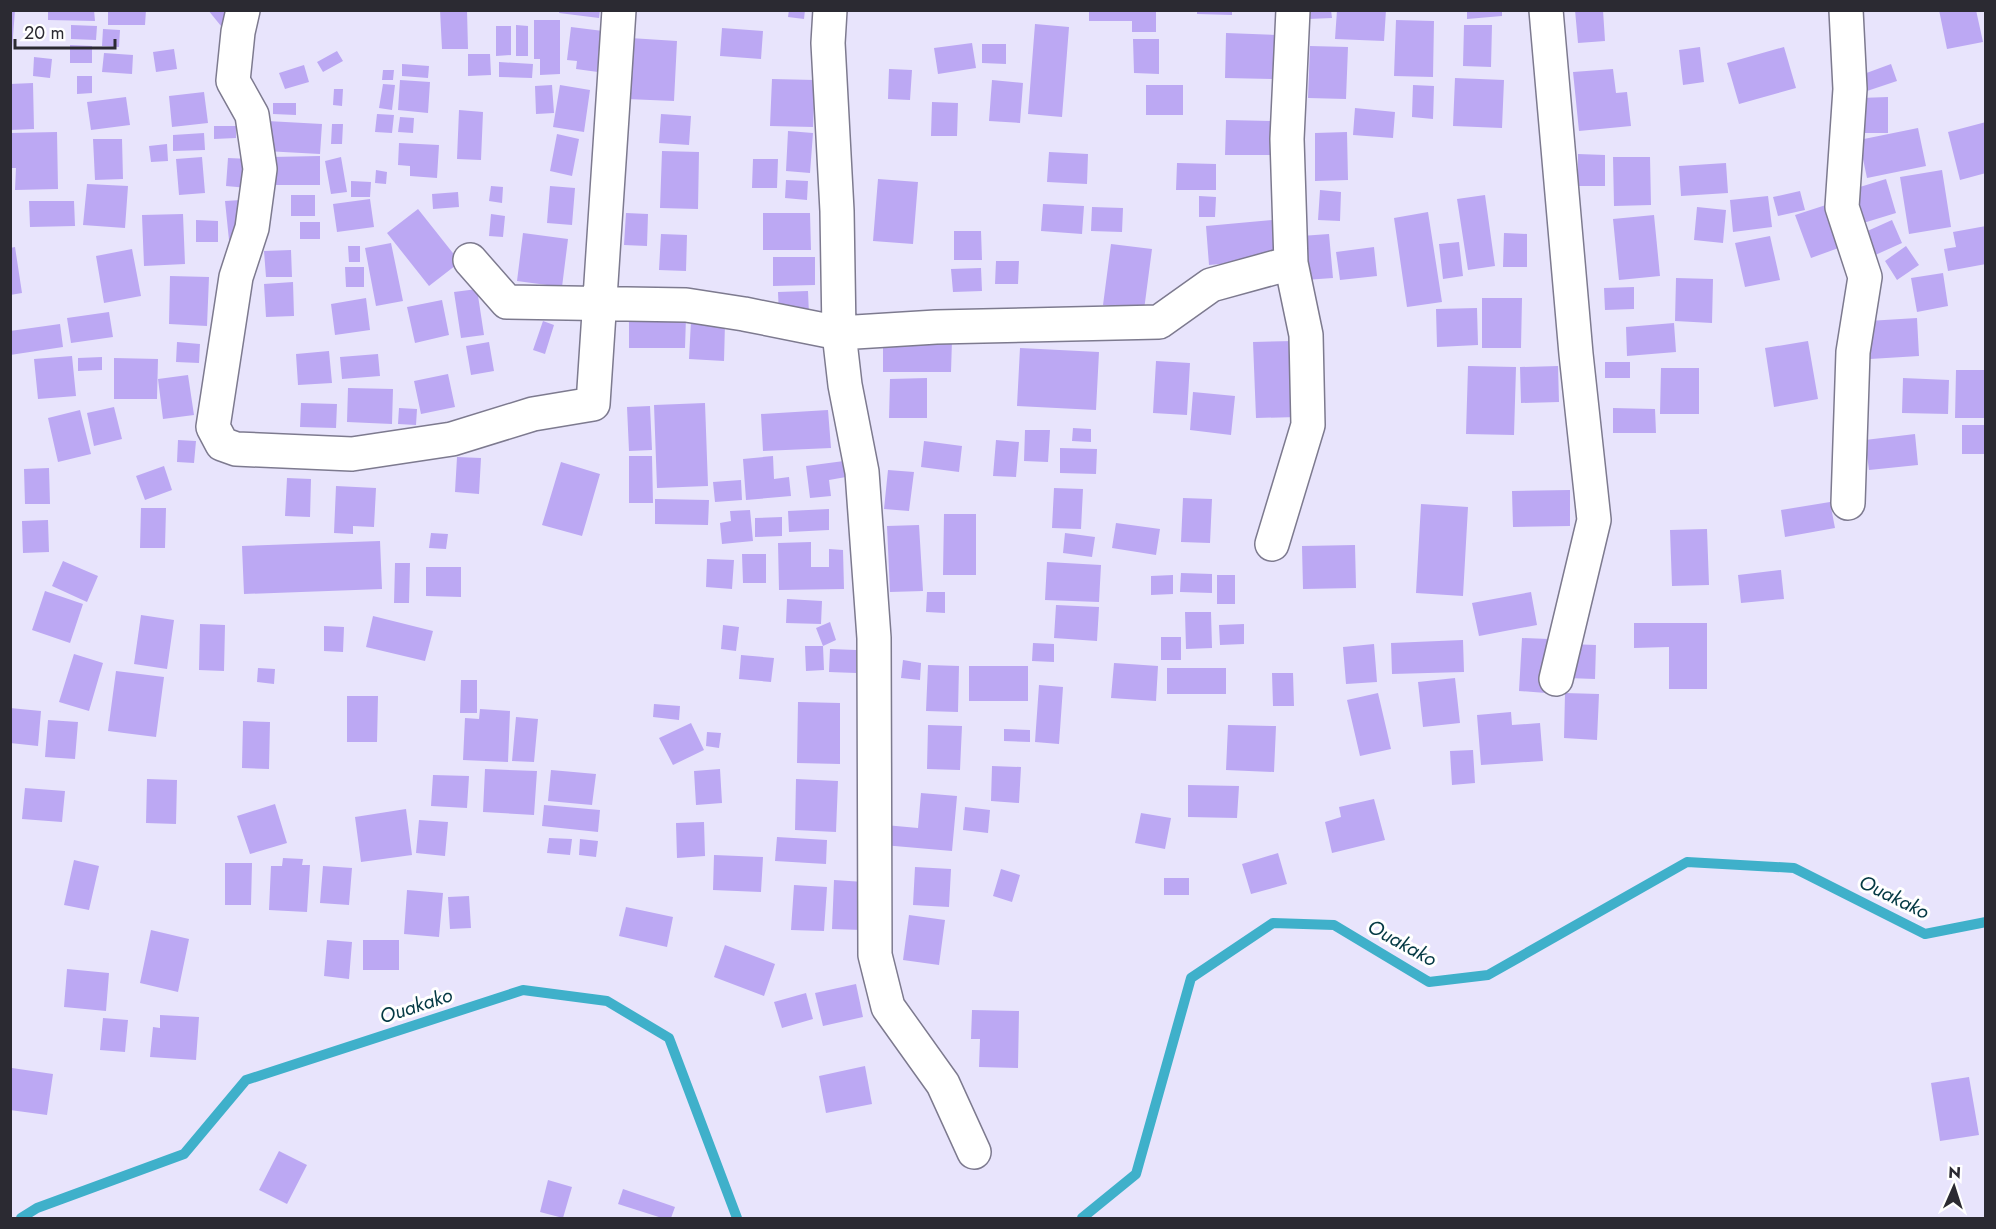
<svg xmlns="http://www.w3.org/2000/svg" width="1996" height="1229" font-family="Jost,sans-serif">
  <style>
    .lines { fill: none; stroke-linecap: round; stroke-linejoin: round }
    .stream { stroke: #3fb0ca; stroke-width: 10 }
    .building { fill: #bca8f3 }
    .minor-casing { stroke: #7d7a8f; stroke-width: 36 }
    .minor { stroke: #fff; stroke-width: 33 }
    .labels { text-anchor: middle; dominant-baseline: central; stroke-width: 6; stroke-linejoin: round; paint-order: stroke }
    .water-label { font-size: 20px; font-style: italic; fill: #033843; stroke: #fff }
  </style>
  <rect width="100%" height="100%" fill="#e8e4fc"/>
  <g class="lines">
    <path class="stream" d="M21 1218 37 1208 184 1154 246 1080 523 990 607 1001 669 1038 737 1218
      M1082 1218 1136 1174 1191 978 1273 923 1334 925 1429 982 1488 975 1687 862 1794 868 1925 934 1986 922"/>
  </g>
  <path class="building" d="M10 10H15L12 50H10Z
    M48 10H94L95 21 48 20Z
    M108 10H146L145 25H108Z
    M208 10H238L221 26Z
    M440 10H467L468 49H442Z
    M560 10H600L599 18 559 13Z
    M789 10H805L804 19 788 17Z
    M1089 10H1156V32H1132V21H1089Z
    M1197 10H1232V15L1197 14Z
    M1308 10H1331L1332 18 1308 19Z
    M1337 10H1386L1384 41 1335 39Z
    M1467 10H1502V16L1467 19Z
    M1575 10H1603L1605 41 1578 43Z
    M1939 10H1976L1983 42 1947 49Z
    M534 20H560V74L540 75V59H534Z
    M1396 20 1434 21 1433 77 1394 76Z
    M1035 24 1069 27 1062 117 1028 114Z
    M71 25 97 26 96 40 71 39Z
    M516 25 528 26V56H516Z
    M1464 25H1492L1491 67 1463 66Z
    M496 26H511V55L496 56Z
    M571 27 603 31 598 72 576 69 577 61 567 60Z
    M722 28 763 31 761 59 720 56Z
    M103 29 120 30 119 47 102 46Z
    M1226 33 1276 35 1274 79 1225 78Z
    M630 38 677 41 674 101 627 99Z
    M1133 39H1159V74L1134 73Z
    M972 43 976 68 938 74 934 48Z
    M982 44H1006V64L982 63Z
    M70 45 92 46V63H70Z
    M1310 46 1348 47 1346 99 1308 98Z
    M1700 47 1704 82 1683 85 1679 50Z
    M1784 47 1796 88 1739 104 1727 63Z
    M174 49 177 69 156 72 153 52Z
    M337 51 343 61 323 72 317 62Z
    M104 53 133 55 132 74 102 72Z
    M468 54H490L491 75 468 76Z
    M34 57 52 59 50 78 33 76Z
    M499 62 533 64 532 78 499 77Z
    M402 64 429 66 428 78 402 76Z
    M1891 64 1897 81 1867 91 1861 75Z
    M304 65 309 82 285 89 279 73Z
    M889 69 912 70 910 100 888 99Z
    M1613 69 1616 93 1627 92 1631 126 1579 131 1573 72Z
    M383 70H394L393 80H382Z
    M77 76H92V93L77 94Z
    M1455 78 1504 80 1502 128 1453 126Z
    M772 79 815 80 813 127 770 126Z
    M400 80 430 82 428 113 398 110Z
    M992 80 1023 83 1020 123 989 121Z
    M33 83 34 129 10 130V84Z
    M383 84 395 85 392 110 379 108Z
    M552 85 554 113 536 114 535 86Z
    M560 85 590 90 584 132 553 127Z
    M1146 85H1183V115H1146Z
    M1413 85 1434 86 1433 119 1412 117Z
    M334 89H343L342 106 333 105Z
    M204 92 208 123 172 127 169 96Z
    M126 97 130 125 91 130 87 102Z
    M1888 97V133H1861L1860 98Z
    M932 102 958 103 957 136H931Z
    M273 103H296V115L273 114Z
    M1355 108 1395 112 1393 138 1353 135Z
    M459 110 483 112 481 160 457 159Z
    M377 114 394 115 392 133 375 132Z
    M661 114 691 116 689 145 659 143Z
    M400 117 414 118 413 133 398 132Z
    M1226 120 1271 121 1270 155H1225Z
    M267 121 322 124 320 154 265 151Z
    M1986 122V173L1960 180 1948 132Z
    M332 124H343L342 144H331Z
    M214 126H236V138L214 139Z
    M1918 128 1926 166 1867 178 1859 140Z
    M788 131 813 133 810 173 786 171Z
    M57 132 58 189 15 190 16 168H10V133Z
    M1347 132 1348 180 1315 181V133Z
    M204 133 205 150 173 151V135Z
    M557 134 579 139 572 176 550 171Z
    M93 139H122L123 179 95 180Z
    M399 143 439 145 437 178 410 176V166L398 165Z
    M167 144 168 161 151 162 149 146Z
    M662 151 699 152 698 209 660 208Z
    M1049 152 1088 154 1087 184 1047 182Z
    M1578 154 1605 155V186H1578Z
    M320 156V185H271V157Z
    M202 157 205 193 179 195 176 159Z
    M341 157 347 192 331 194 325 161Z
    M1613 157H1650L1651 205 1614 206Z
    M228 158 250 159 248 188 226 186Z
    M753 159H778L777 188H752Z
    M1177 163 1216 164V190H1176Z
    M1726 163 1728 193 1681 196 1679 166Z
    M376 170 387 172 386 184 375 183Z
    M1942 170 1951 227 1909 234 1900 177Z
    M878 179 918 182 913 244 873 241Z
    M1886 179 1896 213 1860 224 1850 190Z
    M786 180 808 181 807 200 785 198Z
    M351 181 371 182 370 197H351Z
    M87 184 128 186 125 228 83 225Z
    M491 186 503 187 502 203 489 201Z
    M550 186 575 188 572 225 547 223Z
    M1320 190 1341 192 1340 221 1318 220Z
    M1800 191 1805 210 1778 216 1773 197Z
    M458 192 459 207 433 209 432 194Z
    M291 195H315V216H291Z
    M1485 195 1495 266 1468 270 1457 199Z
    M1199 196 1216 197 1215 217H1199Z
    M1768 196 1772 227 1733 232 1730 200Z
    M370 199 374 227 337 232 333 204Z
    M241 200 244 239 229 240 225 201Z
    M29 201H74L75 226 30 227Z
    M1043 204 1084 206 1082 234 1041 231Z
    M1829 204 1844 246 1811 258 1795 215Z
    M1092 207 1123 208 1122 232 1091 231Z
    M1697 207 1726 210 1723 243 1694 240Z
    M418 209 460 262 429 286 387 233Z
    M1428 212 1442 302 1407 307 1394 218Z
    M626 213 648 214 647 246 624 245Z
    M763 213H810L811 250H763Z
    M183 214 185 264 144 266 142 215Z
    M491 214 505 216 503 237 489 236Z
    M1654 215 1660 276 1619 280 1613 219Z
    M196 220 218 221V242H196Z
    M1273 220 1277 259 1209 265 1206 226Z
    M1892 220 1902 243 1873 256 1863 233Z
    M300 222H320V239H300Z
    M1986 226V264L1948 271 1944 249 1956 247 1953 232Z
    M954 231H981L982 260H954Z
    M523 233 568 239 562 287 517 281Z
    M1504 233 1527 234V267H1503Z
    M661 234 687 235 686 271 659 270Z
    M1329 234 1333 278 1305 280 1301 236Z
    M1770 236 1780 280 1745 287 1735 243Z
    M1459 242 1463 276 1443 279 1439 244Z
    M391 243 403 301 376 306 365 248Z
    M1111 244 1152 249 1144 310 1103 305Z
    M348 246H360V262H349Z
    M1906 246 1919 265 1897 280 1885 261Z
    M15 247 22 293 10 295V248Z
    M1374 247 1377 276 1340 280 1336 252Z
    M132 249 141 296 104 303 96 256Z
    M291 250 292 277H266L264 251Z
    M773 257H815V285L773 286Z
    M996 261H1019L1018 284H995Z
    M345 267H364V287H346Z
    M981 268 982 291 953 292 951 269Z
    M1943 273 1948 306 1917 312 1911 278Z
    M170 276 209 277 207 326 169 324Z
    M1676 278 1713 279 1712 323 1675 321Z
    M293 282 294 316 266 317 264 284Z
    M1634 287V309L1605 310 1604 288Z
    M477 289 484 335 461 338 454 292Z
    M808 291 809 315 779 316 778 292Z
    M366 298 370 330 335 335 331 304Z
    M1482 298H1522L1521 348H1482Z
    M442 300 449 335 415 343 407 307Z
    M1477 308 1478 345 1437 347 1436 309Z
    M109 312 113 337 71 343 67 318Z
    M629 317H686L685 348H629Z
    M1917 318 1919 356 1870 359 1868 321Z
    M543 321 554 325 545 354 533 350Z
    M691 321 725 323 724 361 689 359Z
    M1674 323 1676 352 1627 356 1626 327Z
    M60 324 63 347 10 355V331Z
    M883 339 952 340 951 372H883Z
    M1294 341 1297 417 1256 418 1253 342Z
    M1808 341 1818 399 1774 407 1765 348Z
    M177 342 200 344 199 363 176 362Z
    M489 342 494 371 471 375 466 346Z
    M1020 348 1099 352 1096 410 1017 406Z
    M329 351 332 383 298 385 296 354Z
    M378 354 380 376 342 379 340 357Z
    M72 356 76 396 38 399 34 359Z
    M102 357V370L78 371V358Z
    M114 358 158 359 157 399H114Z
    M1156 361 1190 363 1187 415 1153 413Z
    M1605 362H1630V378H1605Z
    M1468 366 1516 367 1514 435 1466 434Z
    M1558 366 1559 402 1521 403 1520 367Z
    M1661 368H1699V414H1660Z
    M1956 370H1986V418H1955Z
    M448 374 455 407 421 414 414 381Z
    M188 375 194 415 163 419 158 379Z
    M927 378V418H889L890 379Z
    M1903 378 1949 380 1948 414 1902 413Z
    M348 388 393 389 392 424 347 422Z
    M1193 392 1235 396 1231 435 1190 430Z
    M301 403 337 404 336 428 300 427Z
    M705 403 708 486 657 488 654 405Z
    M650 406 652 450 629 451 627 407Z
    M114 407 122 439 94 446 87 413Z
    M399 408 417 409 416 425 398 424Z
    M1613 408 1655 409 1656 433H1613Z
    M80 410 91 454 58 462 48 418Z
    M828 410 831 448 763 451 761 414Z
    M1962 425H1986V454H1962Z
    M1073 428 1091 429V442L1072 441Z
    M1025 430H1050L1048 462 1024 461Z
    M1915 434 1918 465 1869 470 1865 440Z
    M178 440 196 441 194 463 177 462Z
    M996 440 1019 442 1016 477 993 476Z
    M924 441 962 446 959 472 921 467Z
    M1060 448 1097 449 1096 474 1060 473Z
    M629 456H652L653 503H629Z
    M773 456 774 479 789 477 791 496 746 500 743 459Z
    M457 457 481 458 479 494 455 492Z
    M844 461 846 477 829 480 831 496 810 498 806 466Z
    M561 462 600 474 582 536 542 525Z
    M164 466 172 490 145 500 136 476Z
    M49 468 50 504H25L24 469Z
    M888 470 914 472 909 511 884 509Z
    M287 478 311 479 310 517 285 516Z
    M741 480 742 500 715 502 713 482Z
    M336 486 376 488 374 527 353 526V534L334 533Z
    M1054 488 1083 489 1081 529 1052 528Z
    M1570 490V526L1513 527 1512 491Z
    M1183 498 1212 499 1210 543 1181 542Z
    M655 499 709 500 708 525 655 524Z
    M1830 502 1835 528 1785 537 1781 510Z
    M1421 504 1468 507 1463 596 1416 593Z
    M141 508H166L165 548H140Z
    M829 509V530L789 532 788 511Z
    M750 510 753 541 722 544 720 523 731 521 730 511Z
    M944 514H976V575H943Z
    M782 517V536L755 537V518Z
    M48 520 49 552 23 553 22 521Z
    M1116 523 1160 529 1156 555 1112 548Z
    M919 525 923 591 890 592 887 526Z
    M1707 529 1709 585 1672 586 1670 530Z
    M431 533 448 534 446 549 429 548Z
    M1065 533 1095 537 1092 557 1063 553Z
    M380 541 382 589 244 594 242 546Z
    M811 542V567H829V549L843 550 844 589 779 590 778 543Z
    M1355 545 1356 588 1303 589 1302 546Z
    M742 554H766V583H743Z
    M707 559 734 560 732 589 706 587Z
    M63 561 98 576 87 602 52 586Z
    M1047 562 1101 565 1099 602 1045 600Z
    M395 563H410L409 603H394Z
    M426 567H461V597L426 596Z
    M1781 570 1784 599 1741 603 1738 575Z
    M1181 573 1212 574V593L1180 592Z
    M1173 575V594L1151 595V576Z
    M1217 575H1235V604H1217Z
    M45 591 83 604 70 643 32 630Z
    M927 592H945V613L926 612Z
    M1531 592 1537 625 1479 636 1472 603Z
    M787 599 822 601 821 624 786 623Z
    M1056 605 1099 607 1097 641 1054 638Z
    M1185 612H1211L1212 648 1186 649Z
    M141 615 174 620 167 669 134 664Z
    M373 616 433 631 425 661 366 647Z
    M830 622 836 640 823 646 816 628Z
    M1634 623H1707V689H1669V647L1634 648Z
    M200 624 225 625 224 671 199 670Z
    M1244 624V644L1220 645 1219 625Z
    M723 625 739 627 736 651 721 649Z
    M324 626 344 627 343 652 324 651Z
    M1161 637H1181V660H1161Z
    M1522 638 1549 639 1546 693 1519 691Z
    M1463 640 1464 672 1392 674 1391 643Z
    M1033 643 1054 644V662L1032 661Z
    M1374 644 1377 682 1346 684 1343 647Z
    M1568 644 1596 645 1595 679 1567 678Z
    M805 646H823L824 670 806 671Z
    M830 649 856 650V673L829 672Z
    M74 654 103 663 89 711 59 702Z
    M741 655 774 658 771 682 739 679Z
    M903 660 921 663 920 680 901 678Z
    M1114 663 1158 666 1156 701 1111 698Z
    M928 665 959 666 958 712 926 711Z
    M969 666H1028V701H969Z
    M258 668 275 669 274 684 257 682Z
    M1167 668H1226V694H1167Z
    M116 671 164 677 156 737 108 731Z
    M1272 673H1293L1294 706H1273Z
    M1455 678 1460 723 1423 727 1418 682Z
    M461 680H477V713H460Z
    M1039 685 1063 687 1059 744 1035 742Z
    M1378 693 1391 749 1360 756 1347 700Z
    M1565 693 1599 694 1597 740 1564 738Z
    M347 696H378L377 742H347Z
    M798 702 840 703V764L797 763Z
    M654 704 680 706 679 720 653 717Z
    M10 708 41 711 38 746 10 743Z
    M480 709 510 711 508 762 463 760 465 718 479 719Z
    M1511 712 1512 725 1540 723 1543 761 1481 765 1477 715Z
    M516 717 538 719 534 762 512 761Z
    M48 720 78 722 75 759 45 757Z
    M243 721 270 722 269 769 242 768Z
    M691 723 704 750 673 765 659 738Z
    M928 725 962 726 960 770 927 769Z
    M1228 725 1276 726 1274 772 1226 770Z
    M1004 729 1030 730V742L1004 741Z
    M707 732 721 733 719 748 706 746Z
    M1473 750 1475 783 1452 785 1450 751Z
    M992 766 1021 767 1019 803 991 801Z
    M485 769 537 771 534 815 483 812Z
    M720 769 722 803 696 805 694 771Z
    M551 770 596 774 592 805 548 801Z
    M433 775 469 776 467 808 431 806Z
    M147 779 177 780 176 824 146 823Z
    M796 779 838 781 836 832 795 830Z
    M1188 785 1239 786 1237 818 1188 817Z
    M25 788 65 791 62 822 22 819Z
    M921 793 957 796 952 851 883 845 885 825 918 828Z
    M1374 799 1385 840 1332 853 1325 822 1341 817 1339 807Z
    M275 804 287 843 250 854 237 816Z
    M544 805 600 810 598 832 542 826Z
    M965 807 990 810 988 833 963 830Z
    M406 809 412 855 361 862 355 817Z
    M1141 813 1171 818 1165 849 1135 843Z
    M419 820 448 822 445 856 416 853Z
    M704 822 705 856 677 858 676 823Z
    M777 837 827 840 826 864 775 861Z
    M549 838 572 839 570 855 547 853Z
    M580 839 598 841 596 857 579 855Z
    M1278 853 1287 884 1251 894 1242 864Z
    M714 855 763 857 761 892 713 890Z
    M283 858 303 859 302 865H310L307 912 269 910 271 866H282Z
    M74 860 99 866 89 910 64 905Z
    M225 863H252L251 905H225Z
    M323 866 352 868 349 905 320 903Z
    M915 867 951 869 949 907 913 905Z
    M1001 869 1020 875 1012 902 993 896Z
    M1164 878H1189V895H1164Z
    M834 880 864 882 862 930 832 929Z
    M794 885 827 887 824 931 791 930Z
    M407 890 443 893 439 937 404 934Z
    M469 896 471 928 450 929 448 897Z
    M626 907 673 917 667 947 619 936Z
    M909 915 945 920 939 965 903 960Z
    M151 930 189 939 178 992 140 983Z
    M327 940 352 942 349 979 324 976Z
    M363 940H399V970H363Z
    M725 945 775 964 764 996 714 977Z
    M67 969 109 973 106 1011 64 1007Z
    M856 984 863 1017 823 1026 815 993Z
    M806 993 813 1019 782 1028 774 1002Z
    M972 1010 1019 1011 1018 1068 979 1067 980 1039H971Z
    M160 1015 199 1017 196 1060 150 1057 153 1027 160 1028Z
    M103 1018 128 1020 125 1052 100 1050Z
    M865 1066 872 1104 826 1113 819 1076Z
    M12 1068 53 1074 47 1115 10 1110Z
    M1969 1077 1979 1135 1940 1141 1931 1083Z
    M279 1151 307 1165 287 1204 259 1190Z
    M548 1180 572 1187 563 1218 540 1212Z
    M623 1189 675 1207 671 1218H662L618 1204Z"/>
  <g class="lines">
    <defs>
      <path id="minor" d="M243 10 238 32 233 81 252 115 260 169 252 228 236 277 213 427 222 444 236 449 352 454 452 439 533 414 593 404 619 10
        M830 10 828 43 837 211 839 333 845 385 862 472 874 638 875 955 888 1007 943 1084 974 1152
        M1546 10 1576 354 1594 520 1556 679
        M1846 10 1850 89 1842 207 1865 277 1853 352 1848 503
        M470 260 507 302 686 305 744 314 839 333 936 327 1159 322 1211 285 1291 263
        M1272 544 1308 425 1306 335 1291 263 1287 139 1293 10"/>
    </defs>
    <use href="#minor" class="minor-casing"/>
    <use href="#minor" class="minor"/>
  </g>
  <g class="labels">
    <g class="water-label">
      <text transform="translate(1894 897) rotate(26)">Ouakako</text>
      <text transform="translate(1402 943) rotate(29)">Ouakako</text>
      <text transform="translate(416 1006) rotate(-18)">Ouakako</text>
    </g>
  </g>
  <rect width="1996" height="1229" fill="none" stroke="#2b2a32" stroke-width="24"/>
  <g transform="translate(1954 1187) rotate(3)" stroke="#ffffff" stroke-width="4.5" paint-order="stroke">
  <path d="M0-4.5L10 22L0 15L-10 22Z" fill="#2b2a32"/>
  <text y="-9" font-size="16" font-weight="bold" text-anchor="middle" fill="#2b2a32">N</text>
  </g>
  <path d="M15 39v9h100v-9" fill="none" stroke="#2b2a32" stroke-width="3"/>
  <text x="24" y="39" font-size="18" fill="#2b2a32" stroke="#ffffff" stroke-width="4.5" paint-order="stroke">20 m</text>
</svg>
